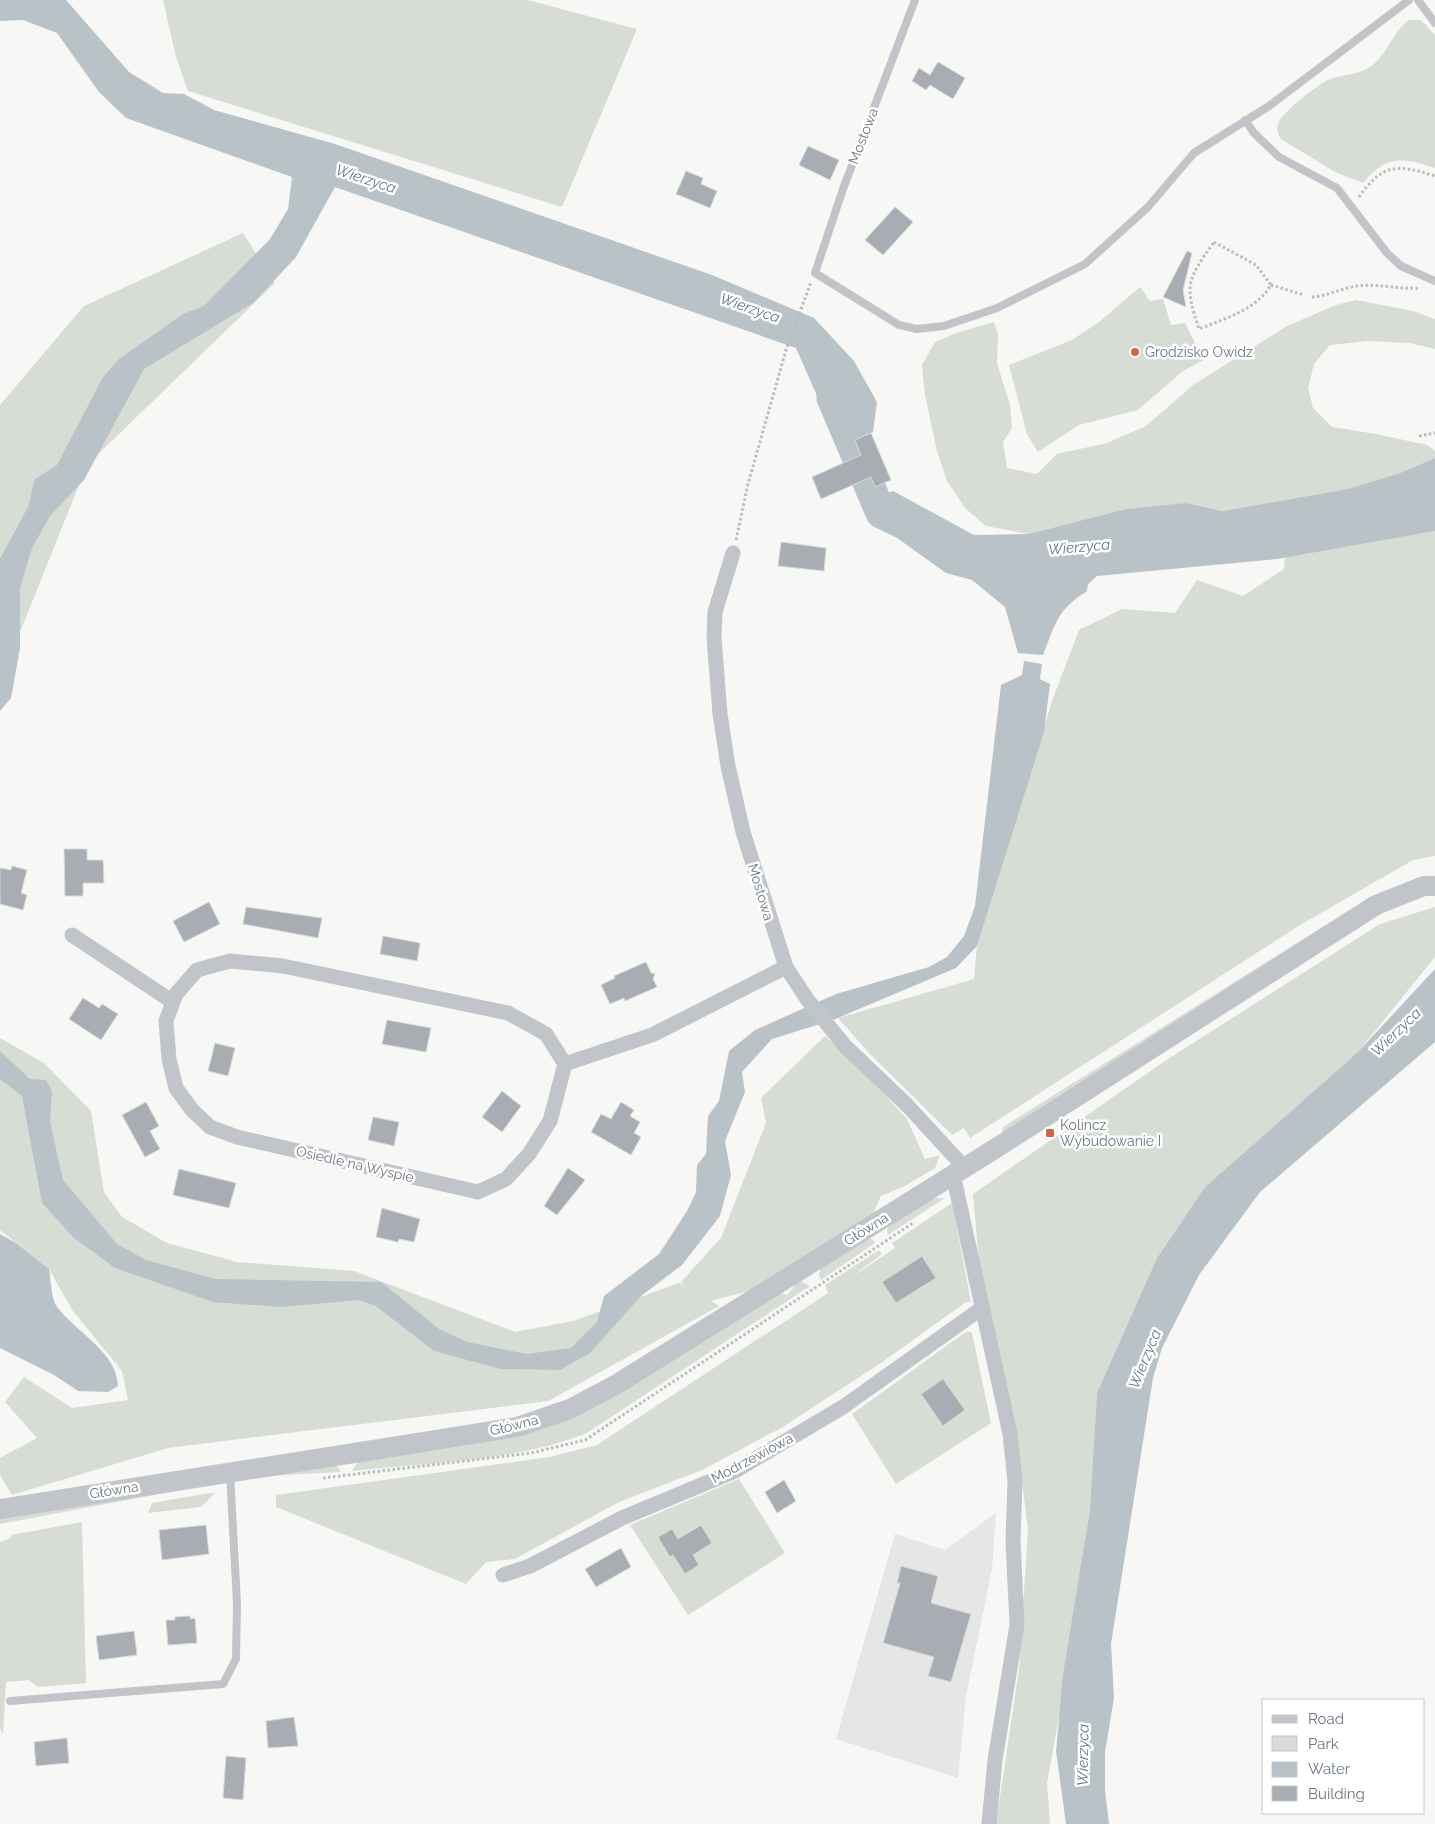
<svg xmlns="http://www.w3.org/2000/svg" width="1435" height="1824" font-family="Raleway,sans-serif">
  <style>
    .built { fill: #e5e6e5 }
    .green { fill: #d7dcd5 }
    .water { fill: #b9c2c6 }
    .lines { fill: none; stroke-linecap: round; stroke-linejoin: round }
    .river { stroke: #b9c2c6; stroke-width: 31 }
    .building { fill: #a7adb3; stroke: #d9d9d7 }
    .path { stroke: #b9bcbe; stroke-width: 3; stroke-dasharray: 2.5 2.5; stroke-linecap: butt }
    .service { stroke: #c1c4c8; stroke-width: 8 }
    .minor { stroke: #c1c4c8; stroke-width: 15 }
    .tertiary { stroke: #c1c4c8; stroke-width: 20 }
    .poi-dot { fill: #cf663d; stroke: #fff; stroke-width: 2 }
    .labels { text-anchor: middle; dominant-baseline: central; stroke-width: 5; stroke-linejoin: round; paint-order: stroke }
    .street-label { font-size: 14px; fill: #6a7682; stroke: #fff }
    .poi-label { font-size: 14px; fill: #6a7682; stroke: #fff; text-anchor: start }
    .water-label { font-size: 15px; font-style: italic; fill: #66777e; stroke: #fff }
  </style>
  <rect width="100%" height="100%" fill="#f7f7f5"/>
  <path class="built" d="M996 1513 992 1569 966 1696 958 1778 836 1739 895 1534 945 1550Z"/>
  <path class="green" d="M163 0H527L637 29 562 207 188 91 176 57Z
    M1409 20H1421L1435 35V168C1403 157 1386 155 1363 183L1335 172 1281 139C1278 134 1276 130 1278 124 1281 113 1319 83 1330 79 1343 74 1359 75 1370 67 1388 55 1392 32 1409 20Z
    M243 233 275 283 87 465 0 682V405L84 306Z
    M1140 287 1150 301 1163 299 1171 325 1185 323 1204 360 1183 371 1138 410 1079 425 1038 452 1027 434 1009 365 1072 340 1099 322Z
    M1356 300 1413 311 1435 319V349L1409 343 1368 341 1330 345 1314 364 1308 388 1313 408 1332 427 1376 434 1427 445 1435 451V458L1400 473 1347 489 1223 511 1186 503 1067 524 1028 534 986 526 965 508 947 481 937 451 925 395 922 365 935 342 956 333 994 322 998 335 997 363 1010 405 1012 428 1003 442 1007 468 1037 474 1057 454 1107 443 1146 426 1193 385 1287 326 1336 305Z
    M1435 531V856L1413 860 1300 925 970 1138 964 1128 952 1135 870 1054 838 1018 974 979 977 946 1052 701 1079 630 1122 609 1175 613 1197 580 1243 596 1284 569 1285 557Z
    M1372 896 1002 1134 1003 1127Z
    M1435 907V957L1358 1052 1205 1187 1157 1258 1097 1393 1091 1500 1059 1717 1047 1783 1050 1824H996L1019 1669 1028 1530 1020 1465 984 1319 973 1194 1168 1059 1380 924Z
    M825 1036 864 1072 907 1119 925 1159 940 1155 935 1168 903 1187 881 1196 873 1214 756 1289 711 1301 719 1306 548 1401 168 1448 12 1495 0 1475V1458L37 1438 5 1402 24 1377 72 1408 128 1400 122 1371 73 1311 49 1269 0 1230V1038L44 1063 91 1111 104 1192 122 1217 167 1243 237 1262 354 1271 515 1332 573 1321 679 1283 685 1286 681 1282 721 1238 766 1123 761 1098Z
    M933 1198H945L888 1235 887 1230 889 1226Z
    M952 1203 971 1302H966L881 1363 781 1428 702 1470 619 1502 515 1559 486 1562 466 1584 276 1507V1495L550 1457 597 1445 828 1293 825 1285 879 1250 882 1254 850 1278 895 1248 892 1243Z
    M868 1239H872L875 1243 821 1280 819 1275 820 1269Z
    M799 1280 810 1286 587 1433C518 1461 426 1463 352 1471L358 1461C428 1450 502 1446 569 1419L779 1293 787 1295Z
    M967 1331 972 1333 991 1423 896 1484 852 1414Z
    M328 1464 337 1466 341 1472 266 1476Z
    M739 1479 785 1553 688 1615 630 1525Z
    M170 1492 0 1524V1517Z
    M216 1492 201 1507 148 1513 152 1503Z
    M82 1522 86 1683 38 1687 29 1680 6 1682 3 1734 0 1729V1542L11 1538V1535Z"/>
  <path class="water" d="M0 0H66L129 72 163 93 184 94 214 110 335 144 712 275 814 318 854 361 877 402 873 432 854 439H836L796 348 335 187 296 257 253 303 144 369 84 480 50 516 32 548 20 588V648L11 698 0 711V559L28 507 35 479 57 465 103 377 119 359 183 314 204 306 270 239 288 209 292 177 126 118 99 92 57 33 23 20 0 21Z
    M1435 458V531L1277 559 1097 576 1088 584 1087 591C1056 611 1056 623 1043 655L1018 653 1005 607 972 580 946 573 872 520 863 501 893 491 974 535 1028 534 1127 509 1186 503 1223 511 1347 489 1400 473Z
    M1024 661 1042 664 1040 679 1050 684 1044 732 977 946 956 968 833 1020 772 1039 742 1072 745 1092 725 1141 731 1175 720 1216 682 1265 641 1296 590 1353 560 1370 501 1369 434 1351 376 1306 359 1300 281 1307 213 1302 115 1268 74 1238 42 1203 22 1096 0 1079V1051L30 1079 46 1080 52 1091 50 1122 63 1180 117 1244 146 1260 215 1279 381 1282 439 1329 467 1342 526 1354 571 1348 597 1322 604 1296 659 1254 687 1211 696 1192 697 1165 706 1154 708 1116 719 1101 729 1051 755 1030 836 994 929 967 947 957 964 936 975 906 1001 685 1022 675Z
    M1435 969V1042L1260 1192 1199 1275 1162 1348 1153 1378 1111 1644 1114 1698 1105 1752V1790L1109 1824H1066L1056 1751 1063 1675 1090 1509 1097 1393 1157 1258 1205 1187 1358 1052Z
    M0 1234 16 1243 49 1269C51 1280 51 1299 57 1307 77 1333 117 1352 118 1386L108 1392 78 1391 54 1375 0 1348Z"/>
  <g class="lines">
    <path class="river" d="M832 398 881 513 904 524"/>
  </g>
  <path class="building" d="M938 62 965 78 953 99 930 85 926 90 912 81 919 68 930 75Z
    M808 146 839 160 830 180 799 165Z
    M686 171 703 178 701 184 717 191 710 208 676 194Z
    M895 207 913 222 883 255 865 240Z
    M1187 251 1192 253 1183 290 1186 307 1163 297Z
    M871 433 891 480 875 487 871 477 821 499 812 477 861 455 855 440Z
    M781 542 826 548 824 571 778 566Z
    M64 849H87V860H103L104 883H83V896H65Z
    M12 866 27 870 21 893 27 895 23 910 0 904V868L11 870Z
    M209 902 220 924 184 942 173 921Z
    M246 907 322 918 318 938 243 924Z
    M383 936 420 943 417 961 380 954Z
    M646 962 651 973 655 974 653 979 657 987 625 1001 624 998 610 1004 601 985 615 978 614 976Z
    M83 998 99 1008 102 1004 118 1014 101 1040 69 1019Z
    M387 1020 431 1028 426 1052 382 1044Z
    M215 1043 235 1048 228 1076 208 1071Z
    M502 1091 521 1106 502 1132 482 1117Z
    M146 1102 159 1126 150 1131 160 1149 145 1157 122 1115Z
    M621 1102 634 1110 630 1116 640 1122 634 1133 641 1137 631 1155 591 1132 601 1114 611 1119Z
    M373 1117 399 1122 394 1146 368 1140Z
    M568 1168 585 1180 557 1215 544 1206Z
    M179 1169 236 1183 229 1208 173 1195Z
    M382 1208 420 1219 414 1242 399 1239 398 1242 376 1237Z
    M922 1256 936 1278 896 1303 882 1282Z
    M943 1379 965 1410 943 1426 921 1394Z
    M784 1480 796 1501 777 1513 765 1492Z
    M206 1525 209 1554 162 1560 159 1530Z
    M701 1525 712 1543 693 1555 699 1565 685 1574 673 1555 670 1557 658 1537 672 1529 678 1539Z
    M621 1548 631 1567 596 1587 585 1569Z
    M901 1566 938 1576 931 1603 971 1614 951 1682 928 1676 934 1657 883 1643 900 1583H897Z
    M190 1616V1619L195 1618 197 1643 168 1645 166 1620H175V1617Z
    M134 1631 137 1655 99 1660 96 1636Z
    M294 1717 298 1746 268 1748 266 1721Z
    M67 1738 69 1763 36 1766 34 1742Z
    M226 1756 246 1758 243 1800 223 1798Z"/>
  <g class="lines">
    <path class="path" d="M1359 197C1383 163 1397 164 1435 176
      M1214 242 1256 265 1271 285C1256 310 1226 318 1199 329 1184 285 1187 280 1214 242Z
      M1271 285 1304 295
      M1312 297C1328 296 1342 288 1357 286 1378 283 1399 290 1420 288
      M1419 436 1435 433
      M736 540 748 484 786 350 811 282
      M323 1478 531 1453 585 1440 913 1223"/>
    <path class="service" d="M915 0 843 189 815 273 899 325 917 329 944 326 997 308 1085 264 1148 207 1194 153 1269 106 1409 0
      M1418 0 1435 23
      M1245 120 1254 133 1279 157 1337 188 1387 253 1401 266 1435 281
      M10 1701 223 1684 236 1659 237 1603 230 1473"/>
    <path class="minor" d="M733 553 715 612 714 637 720 714 728 766 743 832 786 967 807 999 845 1046 907 1105 964 1167
      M72 935 173 1002
      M565 1064 546 1034 508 1013 283 966 230 961 197 970 176 994 166 1021 169 1059 176 1088 192 1110 210 1127 237 1137 478 1192 506 1179 529 1154 550 1121 565 1064 652 1035 786 967
      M953 1174 1010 1434 1015 1481 1013 1541 1017 1625 995 1760 989 1824
      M503 1575 530 1566 622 1518 735 1471 843 1407 982 1308"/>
    <path class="tertiary" d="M0 1509 474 1434 517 1427 570 1409 617 1384 993 1150 1376 905 1424 886H1435"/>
  </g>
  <g class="poi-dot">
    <circle cx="1135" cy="352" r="5"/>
    <rect x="1045" y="1128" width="10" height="10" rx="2.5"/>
  </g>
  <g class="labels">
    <g class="street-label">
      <text transform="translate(863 136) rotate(-69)">Mostowa</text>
      <text transform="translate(761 892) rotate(73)">Mostowa</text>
      <text transform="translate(355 1164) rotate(13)">Osiedle na Wyspie</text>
      <text transform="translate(866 1229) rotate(-32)">Główna</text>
      <text transform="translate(514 1425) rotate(-14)">Główna</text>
      <text transform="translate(752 1458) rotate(-28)">Modrzewiowa</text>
      <text transform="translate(114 1490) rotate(-9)">Główna</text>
    </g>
    <g class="poi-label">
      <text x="1145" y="352">Grodzisko Owidz</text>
      <text x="1060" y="1125">Kolincz<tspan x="1060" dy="16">Wybudowanie I</tspan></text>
    </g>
    <g class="water-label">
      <text transform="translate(366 179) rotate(18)">Wierzyca</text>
      <text transform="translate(750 308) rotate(19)">Wierzyca</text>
      <text transform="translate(1079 547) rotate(-5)">Wierzyca</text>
      <text transform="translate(1396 1032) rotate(-44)">Wierzyca</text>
      <text transform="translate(1145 1359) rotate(-68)">Wierzyca</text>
      <text transform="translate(1083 1755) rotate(-89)">Wierzyca</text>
    </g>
  </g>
  <rect x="1262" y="1699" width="162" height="115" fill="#ffffff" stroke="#c3c8cd"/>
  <rect x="1272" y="1715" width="25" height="8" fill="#c1c4c8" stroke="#c3c8cd"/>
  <text x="1308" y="1724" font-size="15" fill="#6a7682">Road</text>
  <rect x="1272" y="1736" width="25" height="15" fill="#d7dcd5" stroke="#c3c8cd"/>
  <text x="1308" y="1749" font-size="15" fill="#6a7682">Park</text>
  <rect x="1272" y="1762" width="25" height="15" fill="#b9c2c6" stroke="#c3c8cd"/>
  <text x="1308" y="1774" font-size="15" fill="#6a7682">Water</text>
  <rect x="1272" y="1786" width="25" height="15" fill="#a7adb3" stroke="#c3c8cd"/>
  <text x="1308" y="1799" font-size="15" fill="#6a7682">Building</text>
</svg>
